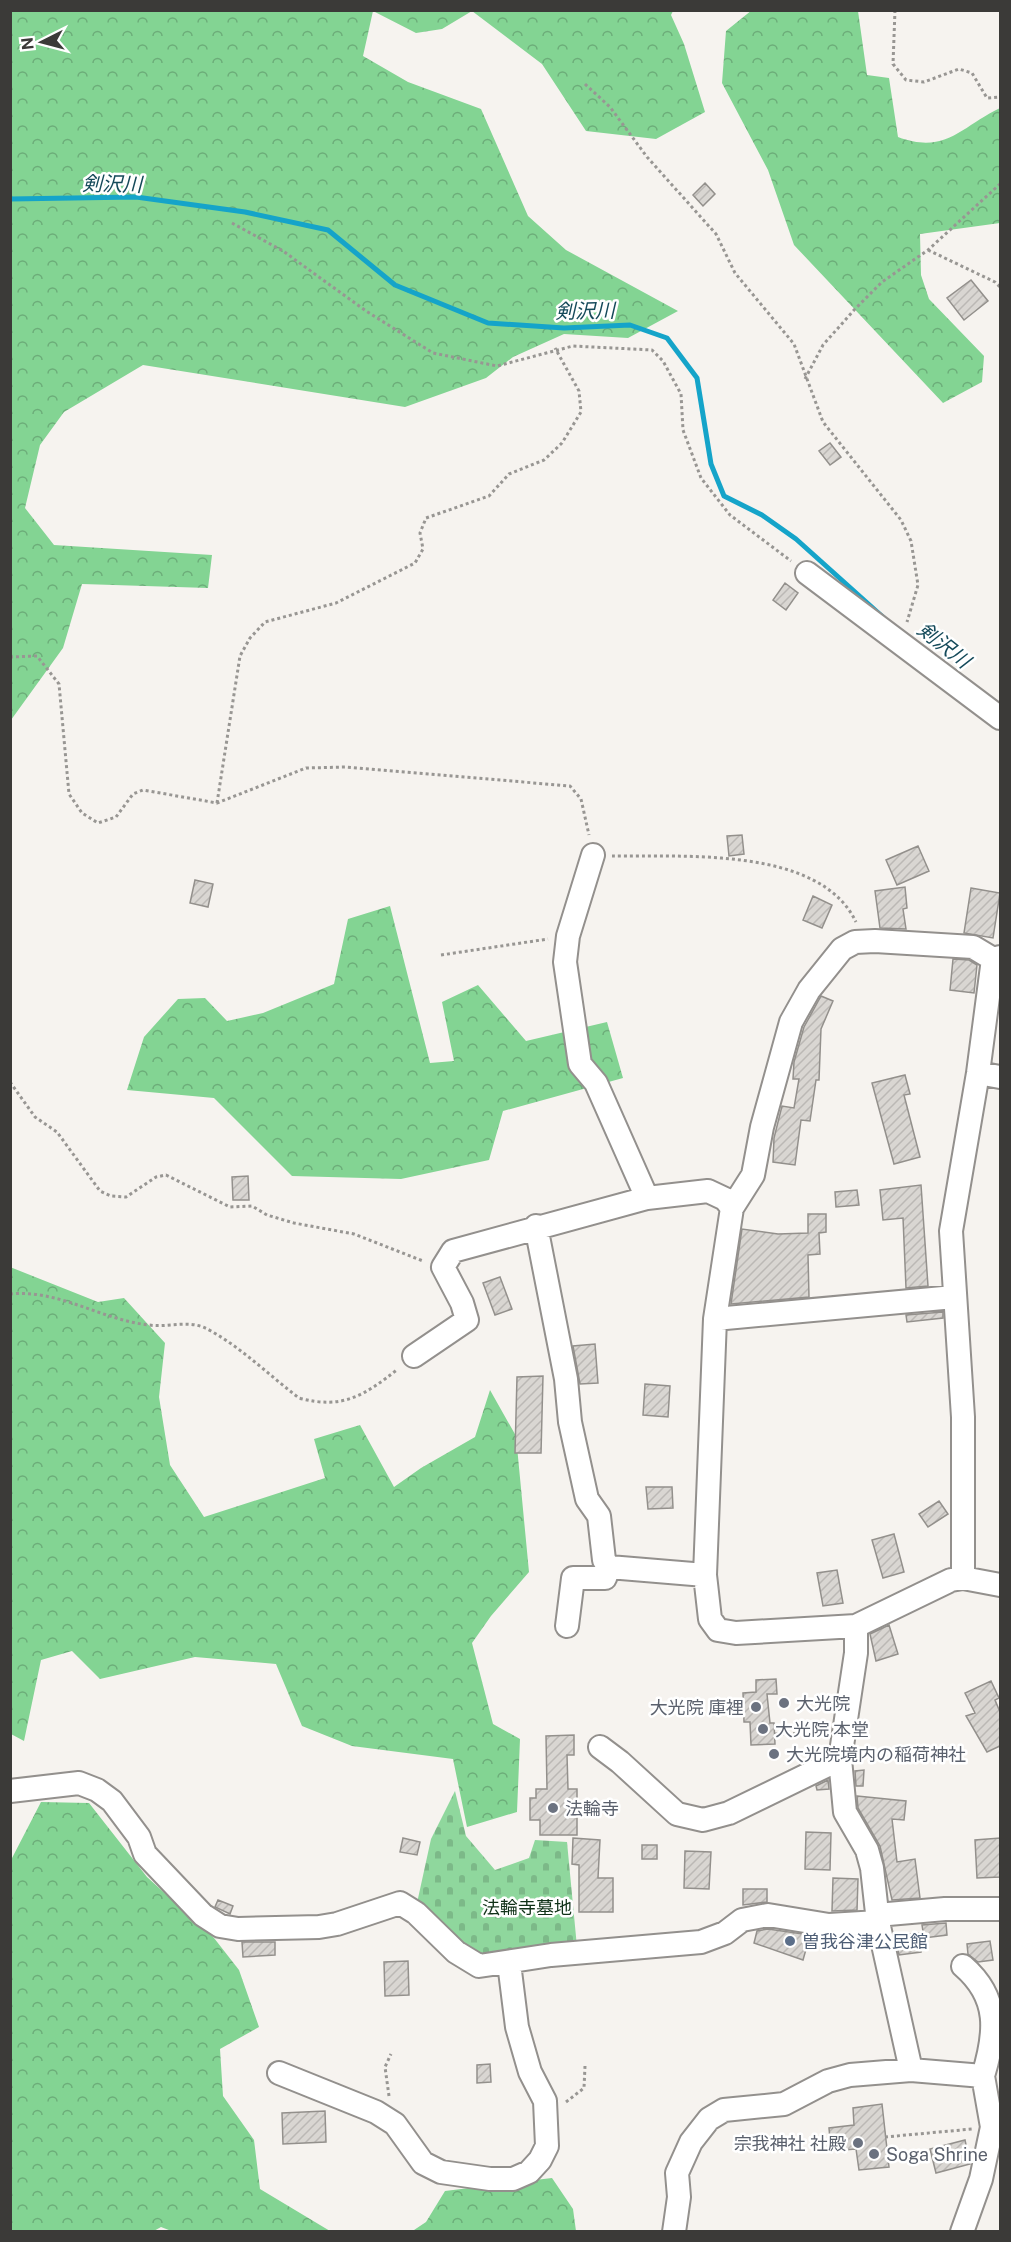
<svg xmlns="http://www.w3.org/2000/svg" width="1011" height="2242" font-family="'Public Sans','Noto Sans JP',sans-serif">
  <style>
    .forest { fill: url(#forest-crowns) }
    .cemetery { fill: url(#cemetery-stones) }
    .lines { fill: none; stroke-linecap: round; stroke-linejoin: round }
    .stream { stroke: #15a4c9; stroke-width: 5 }
    .building { fill: url(#building-hatch); stroke: #93908c; stroke-width: 1.5 }
    .minor-casing { stroke: #93908d; stroke-width: 26 }
    .path { stroke: #989693; stroke-width: 3; stroke-dasharray: 3 3; stroke-linecap: butt }
    .minor { stroke: #fff; stroke-width: 22 }
    .worship-dot { fill: #6b7280; stroke: #fff; stroke-width: 2 }
    .service-dot { fill: #5c6f8a; stroke: #fff; stroke-width: 2 }
    .labels { text-anchor: middle; dominant-baseline: central; stroke-width: 5; stroke-linejoin: round; paint-order: stroke }
    .worship-label { font-size: 18px; fill: #5b616d; stroke: #fff; text-anchor: start }
    .park-label { font-size: 18px; fill: #103118; stroke: #fff }
    .service-label { font-size: 18px; fill: #4e5e75; stroke: #fff; text-anchor: start }
    .water-label { font-size: 20px; font-style: italic; fill: #154a5a; stroke: #fff }
  </style>
  <defs>
    <pattern id="forest-crowns" width="20" height="18" patternUnits="userSpaceOnUse" patternTransform="scale(1.5)"><rect width="20" height="18" fill="#83d493"/><path d="M2 6a3 3 0 1 1 6 0M12 15a3 3 0 1 1 6 0" fill="none" stroke="#6cad79"/></pattern>
    <pattern id="cemetery-stones" width="16" height="16" patternUnits="userSpaceOnUse" patternTransform="scale(1.5)"><rect width="16" height="16" fill="#8fd79d"/><path d="M2 7V4a2 2 0 0 1 4 0v3zM10 15v-3a2 2 0 0 1 4 0v3z" fill="#7cb988"/></pattern>
    <pattern id="building-hatch" width="6" height="6" patternUnits="userSpaceOnUse" patternTransform="scale(1.5)"><rect width="6" height="6" fill="#d9d6d2"/><path d="M-1 1l2-2M0 6l6-6M5 7l2-2" fill="none" stroke="#bbb8b5"/></pattern>
  </defs>
  <rect width="100%" height="100%" fill="#f6f3ef"/>
  <path class="forest" d="M11 10 673 11 671 15 684 44 705 112 656 139 586 131 542 64 472 11 442 29 416 33 373 11 363 56 408 82 481 109 528 216 566 250 678 311 628 338 564 334 513 357 486 378 405 407 143 365 64 412 40 445 25 508 54 545 212 555 208 588 82 584 63 648 11 720Z
    M752 10 858 11 867 75 889 78 898 137C946 155 962 126 1000 108V223L920 234 921 275 929 299 984 356 982 382 943 403 794 245 768 170 722 83 726 31Z
    M390 906 430 1063 454 1061 442 1002 478 985 526 1041 607 1022 623 1078 503 1111 489 1160 401 1179 292 1176 214 1098 127 1090 144 1037 178 999 205 998 227 1021 263 1013 334 984 348 919Z
    M10 1267 98 1302 124 1298 165 1343 159 1397 170 1465 204 1517 325 1478 314 1439 360 1425 394 1487 421 1468 475 1437 490 1390 516 1436 529 1572 491 1616 472 1643 493 1724 520 1739 517 1812 467 1827 453 1759 352 1746 302 1726 276 1664 195 1657 100 1679 72 1651 41 1660 24 1741 11 1734Z
    M41 1802 89 1803 147 1877 214 1938 239 1970 259 2027 220 2049 223 2096 254 2140 260 2189 330 2231 174 2232 161 2227 152 2232H11V1860Z
    M552 2178 573 2209 576 2231 411 2232 426 2222 445 2191Z"/>
  <path class="cemetery" d="M455 1791 466 1836 495 1870 529 1858 535 1840 567 1842 577 1947 480 1961 417 1903 431 1839Z"/>
  <g class="lines">
    <path class="stream" d="M10 199 136 197 245 212 328 230 395 285 488 323 564 328 630 325 667 338 697 378 711 464 724 496 762 515 796 539 884 618"/>
  </g>
  <path class="building" d="M705 183 715 194 703 206 693 195Z
    M971 280 988 301 964 320 947 298Z
    M830 443 841 457 830 465 819 451Z
    M785 583 798 593 786 610 773 600Z
    M742 835 744 854 729 856 727 836Z
    M918 846 929 871 897 885 886 860Z
    M195 880 213 884 208 907 190 903Z
    M905 887 907 908 903 909 906 929 880 928 875 891Z
    M971 888 1000 893 993 938 964 933Z
    M813 896 832 905 822 928 803 920Z
    M953 959 969 960 977 965 974 993 950 990Z
    M821 996 833 1001 821 1029 819 1080H816L810 1121 801 1120 795 1165 773 1162 774 1138 782 1106 794 1108 799 1079H793L794 1062 804 1027Z
    M905 1075 910 1094 904 1095 920 1157 894 1164 872 1083Z
    M248 1176 249 1200H233L232 1177Z
    M921 1185 928 1286 906 1288 903 1218 883 1220 880 1190Z
    M857 1190 859 1205 836 1207 835 1192Z
    M808 1214H826V1232L819 1233 820 1254 808 1255 809 1297 731 1304 742 1229 778 1234 808 1233Z
    M500 1277 512 1309 495 1315 483 1283Z
    M943 1312V1318L907 1322 906 1315Z
    M595 1344 598 1383 580 1384 573 1346Z
    M543 1376 541 1453H515L517 1377Z
    M645 1384 670 1386 668 1417 643 1415Z
    M646 1487H672L673 1508 648 1509Z
    M939 1501 948 1514 928 1527 919 1514Z
    M894 1534 904 1572 883 1578 872 1540Z
    M837 1570 843 1603 823 1606 817 1573Z
    M889 1625 898 1654 876 1661 870 1634Z
    M776 1679 777 1694H767L770 1723H774L775 1744 751 1745 750 1722H744L743 1693 756 1692V1680Z
    M991 1681 999 1698 995 1700 1000 1712V1746L987 1752 966 1716 975 1713 965 1693Z
    M574 1735V1755H567L568 1789H577V1835H540V1820H530V1798H536V1789H547L546 1736Z
    M864 1770 863 1786H856L855 1771Z
    M828 1780 829 1789 817 1790 816 1786Z
    M857 1796 906 1801 904 1820 892 1819 897 1862 915 1859 920 1898 892 1900 880 1846 858 1808Z
    M806 1832 831 1833 830 1870 805 1869Z
    M403 1838 420 1842 417 1855 400 1852Z
    M573 1838 600 1840 598 1878H613V1912H579V1865L572 1864Z
    M1000 1838V1877L977 1878 975 1840Z
    M642 1845H657V1859H642Z
    M685 1851 711 1852 709 1889 684 1888Z
    M833 1878 858 1879 857 1910 832 1911Z
    M743 1889H767V1902L743 1905Z
    M218 1900 233 1906 230 1914 215 1907Z
    M946 1923 947 1935 924 1938 922 1925Z
    M768 1929 810 1935 803 1960 754 1943 757 1931Z
    M919 1933 921 1952 899 1955 895 1935Z
    M990 1941 993 1960 978 1962 968 1954 967 1944Z
    M242 1942H275V1955L243 1957Z
    M408 1961 409 1995 385 1996 384 1962Z
    M490 2064 491 2082 477 2083V2065Z
    M882 2104 889 2167 859 2170 856 2149 831 2151 829 2128 854 2125 853 2108Z
    M325 2111 326 2142 283 2144 282 2113Z
    M965 2140 970 2164 936 2173 930 2149Z"/>
  <g class="lines">
    <defs>
      <path id="minor" d="M807 573 1000 718
        M593 855 568 936 565 962 580 1064 596 1083 647 1198
        M978 1073 1000 1077
        M536 1226 566 1379 570 1422 587 1499 599 1516 604 1560 609 1567 705 1575
        M715 1319 954 1297
        M414 1356 467 1320 462 1303 443 1267 453 1251 647 1198 708 1191 725 1199 732 1208
        M963 1578V1417L951 1231 978 1073 993 959 1000 957
        M567 1626 573 1578H605L609 1567
        M856 1626 736 1633 718 1630 710 1619 705 1575 715 1319 732 1208 753 1175 762 1127 791 1022 809 990 842 949 855 942 875 941 973 947 993 959
        M600 1747 620 1762 677 1814 703 1820 729 1813 840 1759
        M10 1791 79 1783 97 1790 112 1801 139 1837 145 1854 203 1915 220 1926 238 1929 319 1927 337 1924 400 1903 416 1913 456 1952 479 1966 551 1955 701 1942 725 1933 742 1920 768 1915 829 1925 878 1922
        M877 1915 945 1909H1000
        M963 1966C1000 1998 996 2033 983 2076
        M279 2073 376 2112 395 2124 423 2163 441 2172 490 2179H513L529 2172 540 2160 547 2146 545 2101 530 2072 517 2027 509 1963
        M674 2232 679 2197 677 2173 691 2142 709 2119 724 2110 784 2104 828 2081 850 2075 911 2070
        M962 2232 981 2179 992 2127 983 2076 911 2070 878 1922 872 1868 867 1850 845 1812 840 1759 856 1653V1626L951 1580 963 1578 1000 1585"/>
    </defs>
    <use href="#minor" class="minor-casing"/>
    <path class="path" d="M895 10 893 64 906 80 924 82 959 69 972 73 987 98 1000 97
      M585 84 610 107 647 157 716 234 735 273 794 344 823 422 901 520 911 541 918 585 907 622
      M232 223 283 251 366 311 433 353 497 366 573 346 652 350 663 361 681 394 683 430 701 478 730 515 791 561
      M928 250 995 282 1000 287
      M805 379 823 345 854 310 882 282 928 250 1000 184
      M10 657 37 656 59 684 69 794 82 813 98 823 116 817 133 794 143 790 217 803 306 768 346 767 570 786 581 799 589 835
      M217 803 240 656 250 638 265 622 336 603 415 563 423 549 420 533 426 518 489 496 509 474 544 460 562 443 581 412 579 391 555 348
      M612 856C683 857 820 846 856 922
      M441 955 548 939
      M10 1082 35 1117 57 1132 100 1191 111 1196 126 1197 156 1177 166 1175 230 1207 252 1206 267 1215 294 1223 354 1234 423 1261
      M10 1294C59 1289 101 1320 149 1325 171 1328 190 1318 211 1331 243 1349 270 1376 299 1398 343 1410 365 1395 398 1369
      M775 1734 824 1733
      M389 2096 385 2067 391 2054
      M566 2102 584 2088 585 2066
      M885 2137 972 2129"/>
    <use href="#minor" class="minor"/>
  </g>
  <g class="worship-dot">
    <circle cx="784" cy="1703" r="6"/>
    <circle cx="756" cy="1707" r="6"/>
    <circle cx="763" cy="1729" r="6"/>
    <circle cx="774" cy="1754" r="6"/>
    <circle cx="553" cy="1808" r="6"/>
    <circle cx="858" cy="2143" r="6"/>
    <circle cx="874" cy="2154" r="6"/>
  </g>
  <circle class="service-dot" cx="790" cy="1941" r="6"/>
  <g class="labels">
    <g class="worship-label">
      <text x="796" y="1703">大光院</text>
      <text x="744" y="1707" text-anchor="end">大光院 庫裡</text>
      <text x="775" y="1729">大光院 本堂</text>
      <text x="786" y="1754">大光院境内の稲荷神社</text>
      <text x="565" y="1808">法輪寺</text>
      <text x="846" y="2143" text-anchor="end">宗我神社 社殿</text>
      <text x="886" y="2154">Soga Shrine</text>
    </g>
    <g class="park-label">
      <text x="527" y="1907">法輪寺墓地</text>
    </g>
    <g class="service-label">
      <text x="802" y="1941">曽我谷津公民館</text>
    </g>
    <g class="water-label">
      <text transform="translate(112 184) rotate(1)">剣沢川</text>
      <text transform="translate(585 311) rotate(-1)">剣沢川</text>
      <text transform="translate(944 645) rotate(38)">剣沢川</text>
    </g>
  </g>
  <rect width="1011" height="2242" fill="none" stroke="#3b3a38" stroke-width="24"/>
  <g transform="translate(42 42) rotate(264)" stroke="#ffffff" stroke-width="4.5" paint-order="stroke">
  <path d="M0-4.5L10 22L0 15L-10 22Z" fill="#3b3a38"/>
  <text y="-9" font-size="16" font-weight="bold" text-anchor="middle" fill="#3b3a38">N</text>
  </g>
</svg>
